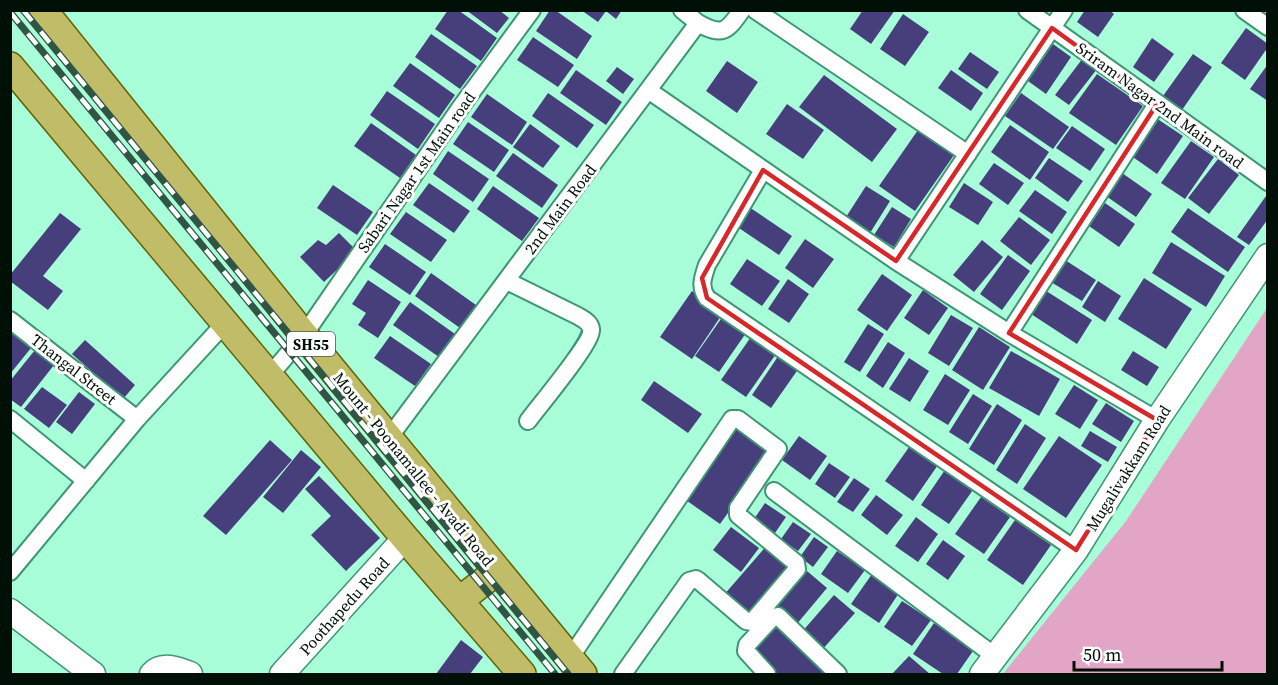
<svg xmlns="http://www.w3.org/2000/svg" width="1278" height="685" font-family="'Source Serif 4',serif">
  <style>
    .green { fill: #e3a5c6 }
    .building { fill: #463f7c }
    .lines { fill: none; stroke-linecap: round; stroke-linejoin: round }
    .street-casing { stroke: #3e9675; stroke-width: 20 }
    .secondary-casing { stroke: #3e9675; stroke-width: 27 }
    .primary-casing { stroke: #636304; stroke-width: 30 }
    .street { stroke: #fff; stroke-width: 16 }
    .secondary { stroke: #fff; stroke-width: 24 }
    .primary { stroke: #c1bc68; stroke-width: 27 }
    .rail-casing { stroke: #305544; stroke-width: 7 }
    .rail { stroke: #fff; stroke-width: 4.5; stroke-dasharray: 14; stroke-linecap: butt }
    .marked { fill: none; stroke: #d62828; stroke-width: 4.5; stroke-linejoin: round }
    .labels { text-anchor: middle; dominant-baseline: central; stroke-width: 6; stroke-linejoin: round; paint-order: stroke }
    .shield { fill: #fff; stroke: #4c5851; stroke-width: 1.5 }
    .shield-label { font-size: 15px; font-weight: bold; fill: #001007 }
    .street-label { font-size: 16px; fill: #001007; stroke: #fff }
  </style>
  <rect width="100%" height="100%" fill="#a7fed9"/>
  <path class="green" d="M1267 308V674H1003L1126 521Z"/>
  <path class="building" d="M448 10H458L497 38 481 61 435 29Z
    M466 10H499L509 18 497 33Z
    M550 10H555L592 36 577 59 536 31Z
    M581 10H622L616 19 606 11 598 22Z
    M863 10H895L871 44 850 29Z
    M1085 10H1109L1114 14 1098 37 1077 22Z
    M903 14 929 32 905 66 880 49Z
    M1246 28 1268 44V47L1245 80 1221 63Z
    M431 34 477 66 460 89 415 57Z
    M533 37 574 65 558 87 517 60Z
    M1152 38 1174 54 1154 82 1133 67Z
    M1053 44 1071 57 1046 94 1028 81Z
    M970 52 999 72 987 89 958 69Z
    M1193 54 1212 67 1182 110 1163 96Z
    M1083 58 1097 69 1069 105 1055 95Z
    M727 61 758 82 737 113 706 91Z
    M410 63 455 95 439 118 393 86Z
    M1268 64V101L1250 89Z
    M617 67 634 79 623 94 606 81Z
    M576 70 622 102 606 125 560 93Z
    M951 70 983 93 971 111 938 88Z
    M1097 74 1143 106 1116 145 1069 113Z
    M824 75 897 129 872 162 799 107Z
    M387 91 435 124 418 149 370 115Z
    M548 93 594 125 577 148 532 116Z
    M1021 93 1069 127 1053 149 1005 116Z
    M487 94 527 122 512 145 471 117Z
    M787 104 824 130 803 159 766 134Z
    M1156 118 1183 136 1157 174 1130 155Z
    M468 122 509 150 494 172 453 144Z
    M371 123 416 155 400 178 354 146Z
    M530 124 560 146 543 168 513 147Z
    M1010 125 1049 152 1030 180 991 152Z
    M1072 126 1105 149 1090 171 1056 148Z
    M918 130 954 155 915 211 879 186Z
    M1191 141 1214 157 1185 199 1161 183Z
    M448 151 489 179 473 202 433 174Z
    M513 153 558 185 542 208 496 176Z
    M1049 158 1083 181 1068 202 1035 178Z
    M1218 159 1239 175 1209 214 1188 198Z
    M994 163 1024 183 1008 205 979 184Z
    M1122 173 1152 194 1136 217 1106 196Z
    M429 183 470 211 454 233 413 205Z
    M964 183 993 202 978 225 949 207Z
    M333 185 373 212 357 235 317 208Z
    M493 186 539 218 522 241 477 209Z
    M866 186 890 201 870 233 846 217Z
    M1035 190 1067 212 1052 234 1019 211Z
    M1266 196 1268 197V219L1249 245 1237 237Z
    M1105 203 1135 224 1119 247 1089 226Z
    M749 207 792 236 779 255 736 226Z
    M892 207 911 219 894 247 874 235Z
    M1188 208 1245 247 1228 272 1171 232Z
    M406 212 447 240 431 262 390 234Z
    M60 213 81 229 43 276 63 291 48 310 10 281V275Z
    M1019 217 1050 240 1031 265 1000 241Z
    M339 233 357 251 324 282 300 257 318 240 326 245Z
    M805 239 834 259 813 288 785 268Z
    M982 240 1003 257 974 292 953 275Z
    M1171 242 1225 276 1206 307 1152 273Z
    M385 244 426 272 410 295 369 267Z
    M1008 255 1030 271 1002 310 980 294Z
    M747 259 780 281 762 306 730 284Z
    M1065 260 1096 280 1082 301 1051 282Z
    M431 273 476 305 460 328 415 296Z
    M882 274 912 295 887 331 857 310Z
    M1144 278 1192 309 1166 349 1118 319Z
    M788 279 809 294 789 323 768 309Z
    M368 280 401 302 378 338 358 325 366 313 352 304Z
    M1098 281 1121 296 1105 322 1082 307Z
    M1043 289 1092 320 1077 344 1028 312Z
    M923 290 948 308 929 335 904 318Z
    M692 291 723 313 692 359 660 337Z
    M410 302 455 334 439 357 393 325Z
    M951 315 973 328 949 366 928 353Z
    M723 316 746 333 719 372 695 356Z
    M868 324 884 334 860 372 844 362Z
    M979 327 1010 347 983 390 952 370Z
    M10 332 31 348 10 374Z
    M753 334 778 351 746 397 721 380Z
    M390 336 431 364 415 386 374 358Z
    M85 340 135 385 123 399 72 354Z
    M888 342 905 353 883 388 866 376Z
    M35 350 54 365 21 407 10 399V381Z
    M1011 351 1060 379 1039 416 989 388Z
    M1133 351 1159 367 1147 386 1121 370Z
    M779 355 799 368 771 408 752 395Z
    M909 358 929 371 910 402 889 389Z
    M945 374 970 390 948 425 923 410Z
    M654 381 702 414 688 433 641 400Z
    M1074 385 1098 400 1080 429 1055 414Z
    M42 387 67 405 49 428 24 409Z
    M79 392 95 404 72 434 56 422Z
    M973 394 992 406 968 444 949 432Z
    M1106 403 1134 421 1121 442 1092 424Z
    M997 404 1022 420 994 465 969 449Z
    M736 424 773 450 720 524 683 498Z
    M1025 424 1046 438 1017 484 996 470Z
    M1090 431 1117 447 1108 462 1081 446Z
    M799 436 827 456 810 480 782 460Z
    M1059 436 1102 465 1066 518 1023 489Z
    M270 440 292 460 226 535 203 516Z
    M912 443 940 462 913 501 885 481Z
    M301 450 321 467 283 513 263 497Z
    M829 463 850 477 835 498 815 484Z
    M947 467 975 487 949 524 921 505Z
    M319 476 380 538 346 571 311 535 331 516 305 489Z
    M854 478 870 489 853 512 837 502Z
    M876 495 903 515 887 535 861 515Z
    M981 497 1010 517 984 554 955 534Z
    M765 503 786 517 775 533 754 519Z
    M916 517 938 534 918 562 895 546Z
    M1015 520 1051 545 1023 585 987 560Z
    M793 522 811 534 798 551 781 539Z
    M731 527 759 548 741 572 713 550Z
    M814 537 828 547 813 567 800 557Z
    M943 540 965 556 948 580 926 564Z
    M769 543 792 563 746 616 723 596Z
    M837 551 865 570 848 593 821 574Z
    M807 571 827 588 796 625 776 608Z
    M872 574 899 593 879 623 851 604Z
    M834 595 855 613 821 651 801 633Z
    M902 601 931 620 912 646 884 627Z
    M780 621 831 674H773L749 649Z
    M934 623 973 651 957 674H943L913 654Z
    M461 640 483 657 470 674H436Z
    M909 656 930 674H892Z"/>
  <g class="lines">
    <defs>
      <path id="street" d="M682 10 698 23
        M755 10 968 154
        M1027 10 1268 182
        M1244 10 1268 27
        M648 90 896 261 1009 333 1157 420
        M763 170 707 265C703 277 699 287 707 298L1076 550
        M896 261 1064 10
        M507 281 578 316C583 319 590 322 591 329 594 341 538 407 528 421
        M10 320 137 419
        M1009 333 1157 104
        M270 375 304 335 460 108 532 10
        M10 419 86 481
        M388 439 698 23C723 37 727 31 742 10
        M774 491 996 657
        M10 572 137 419 226 322
        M570 658 732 419H738L778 449 738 508V515L796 563 797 569 752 622 746 621 699 581 696 579 689 581 623 674
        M767 674 746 651 747 645 773 617 778 616 838 674"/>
      <path id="secondary" d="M10 611 93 674
        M152 674C162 663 177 669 190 674
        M282 674 405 538
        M982 674 1076 550 1157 420 1268 256"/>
      <path id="primary" d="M43 10 304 335 583 674
        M10 66 405 538 522 674
        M459 601 497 571"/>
    </defs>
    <use href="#street" class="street-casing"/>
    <use href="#secondary" class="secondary-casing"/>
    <use href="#primary" class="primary-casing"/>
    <use href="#street" class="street"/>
    <use href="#secondary" class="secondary"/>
    <use href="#primary" class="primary"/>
    <defs>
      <path id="rail" d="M23 10 568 674
        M10 12 555 674"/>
    </defs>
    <use href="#rail" class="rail-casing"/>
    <use href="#rail" class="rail"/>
  </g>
  <path class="marked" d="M1052 28 1157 104 1009 333 1157 420 1076 550 707 298 702 278 763 170 896 261Z"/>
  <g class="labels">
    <rect class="shield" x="287" y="332" width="48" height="24" rx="4.5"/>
    <g class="shield-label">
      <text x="311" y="344">SH55</text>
    </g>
    <g class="street-label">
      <text transform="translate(1160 105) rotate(36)">Sriram Nagar 2nd Main road</text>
      <text transform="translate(416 172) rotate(-55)">Sabari Nagar 1st Main road</text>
      <text transform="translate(560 209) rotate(-53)">2nd Main Road</text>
      <text transform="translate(74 369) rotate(38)">Thangal Street</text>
      <text transform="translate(1128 468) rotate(-58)">Mugalivakkam Road</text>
      <text transform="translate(414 469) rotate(51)">Mount - Poonamallee - Avadi Road</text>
      <text transform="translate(344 606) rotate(-48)">Poothapedu Road</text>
    </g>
  </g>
  <rect width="1278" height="685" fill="none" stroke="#001007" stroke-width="24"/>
  <path d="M1074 661v9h148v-9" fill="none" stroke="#001007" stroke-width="3"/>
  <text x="1083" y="661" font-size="18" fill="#001007" stroke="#ffffff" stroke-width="4.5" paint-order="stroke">50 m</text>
</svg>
